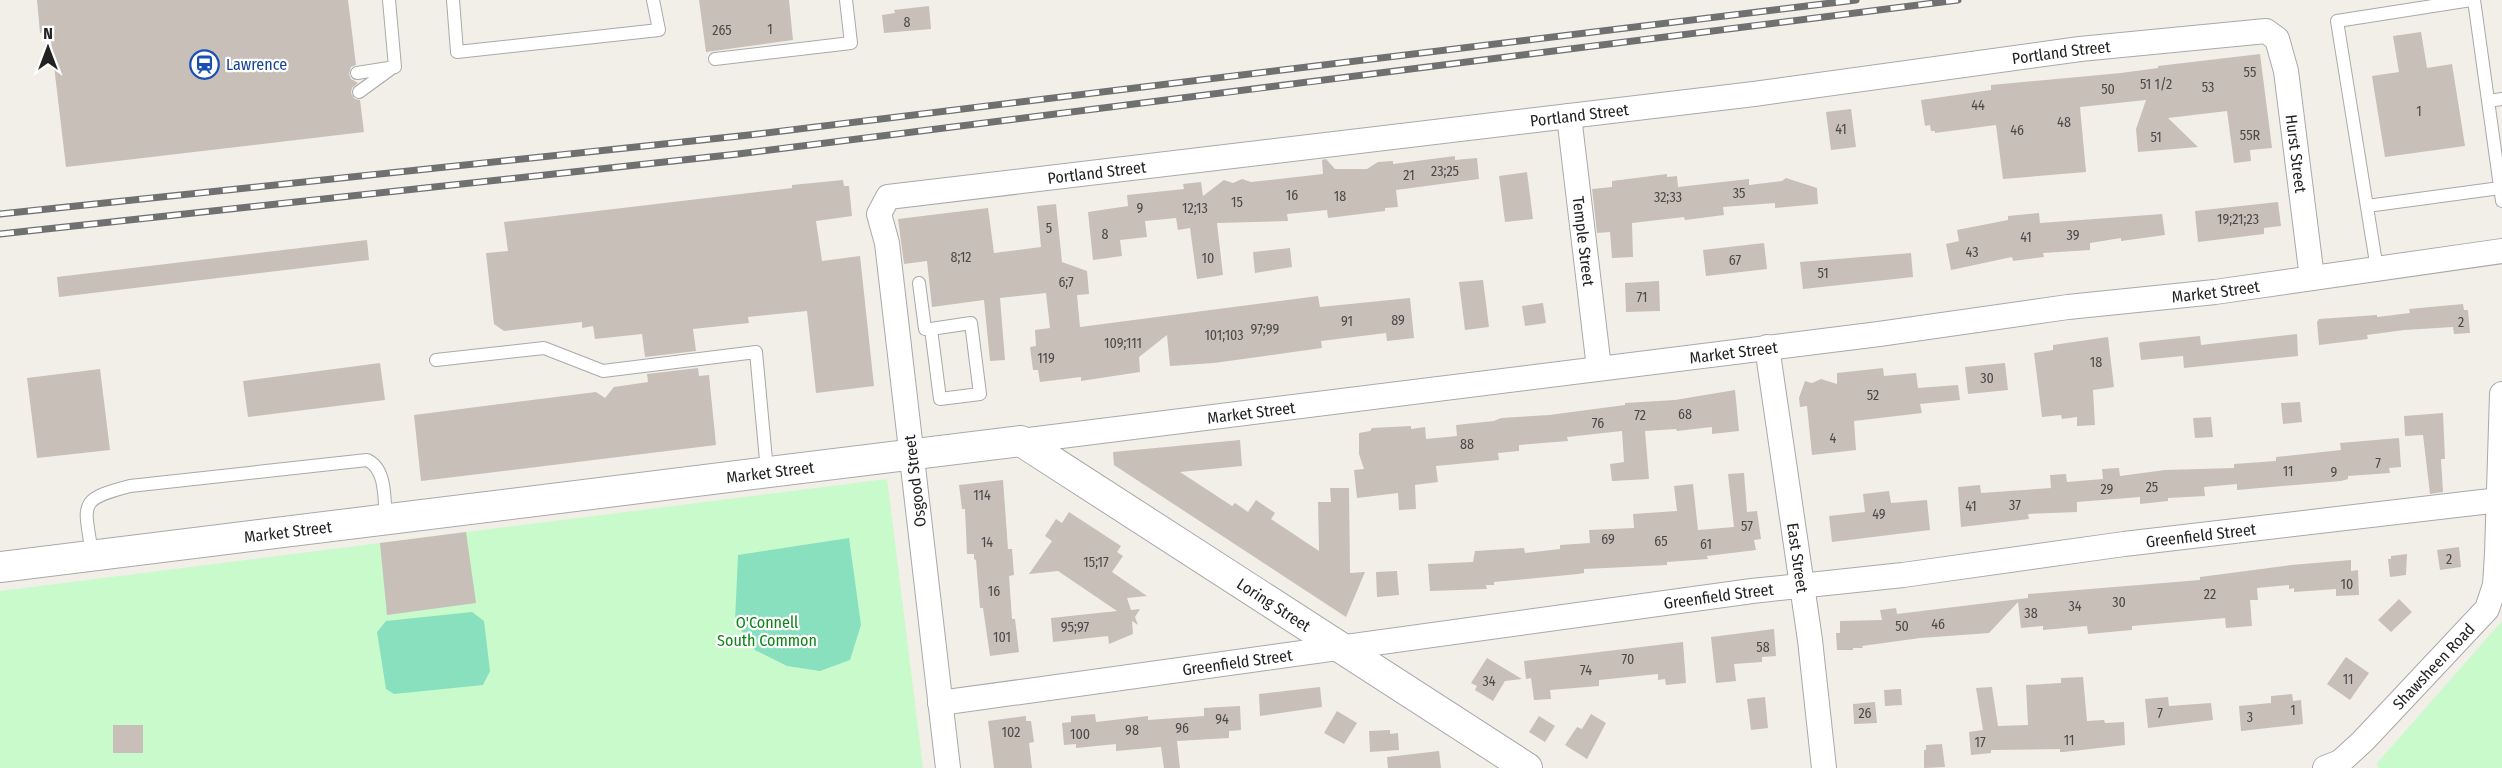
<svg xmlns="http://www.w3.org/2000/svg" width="2502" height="768" font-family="'Fira Sans Condensed',sans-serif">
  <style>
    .park { fill: #c8facc }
    .pitch { fill: #88e0be }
    .building { fill: #c7bfb8 }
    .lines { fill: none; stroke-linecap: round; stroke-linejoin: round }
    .service-casing { stroke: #a9a9a9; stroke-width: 14 }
    .minor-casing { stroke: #a9a9a9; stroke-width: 26 }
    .tertiary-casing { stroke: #a9a9a9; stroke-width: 32 }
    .service { stroke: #fff; stroke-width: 12 }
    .minor { stroke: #fff; stroke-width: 24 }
    .tertiary { stroke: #fff; stroke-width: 30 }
    .rail-casing { stroke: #707070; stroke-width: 7 }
    .rail { stroke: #fff; stroke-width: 4.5; stroke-dasharray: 14; stroke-linecap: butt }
    .labels { text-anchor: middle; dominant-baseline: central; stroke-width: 4.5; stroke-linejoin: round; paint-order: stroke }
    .number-label { font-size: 14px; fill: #4b4948 }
    .street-label { font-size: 16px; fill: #222; stroke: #fff }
    .transit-label { font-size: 16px; fill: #164399; stroke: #fff; text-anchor: start }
    .park-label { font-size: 16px; fill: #0c8416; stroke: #fff }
  </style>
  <rect width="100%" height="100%" fill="#f2efe9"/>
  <path class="park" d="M887 479 923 768H0V591Z
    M2502 621V768H2378L2377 763Z"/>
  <path class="pitch" d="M849 538 861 625 850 660 820 671 787 666 755 650 735 621 738 555Z
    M472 612 484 621 490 671 483 685 394 694 386 689 377 632 386 621Z"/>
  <path class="building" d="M37 0H348L356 65 351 67 349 74 351 79 358 83 352 88 351 93 355 99 360 100 364 132 66 167 50 32 40 33Z
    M699 0H789L793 40 706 52Z
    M929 6 931 29 884 33 882 15 895 13 894 10Z
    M2421 32 2427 68 2452 64 2465 146 2385 157 2372 76 2399 72 2393 36Z
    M2260 54 2272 148 2250 150 2251 161 2234 163 2227 111 2168 118 2198 147 2138 152 2136 129 2146 100 2080 107 2086 172 2003 179 1996 125 1935 133V131H1931L1930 125 1925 126 1921 100 1991 90V85L2121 73 2158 68V66Z
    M1851 109 1856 147 1831 150 1826 112Z
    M1455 156V160L1477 158 1479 179 1396 190 1398 207 1385 208V211L1328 218 1327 210 1287 214 1288 221 1217 223 1223 275 1197 279 1190 228 1178 230 1176 218 1145 221 1147 237 1120 240 1122 256 1093 260 1088 212 1128 206 1127 195 1184 189 1183 184 1201 182 1203 196 1224 180 1233 183 1242 179 1251 182 1323 174 1322 160 1326 159 1335 169H1367L1378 162 1393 161V164Z
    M1527 172 1533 219 1505 222 1499 176Z
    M1667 174V177L1677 176 1678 187 1749 179V185L1782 181 1786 178 1817 188 1818 204 1775 208V203L1723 207 1724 215 1685 220 1684 217 1632 223 1633 257 1612 258 1610 232 1597 233 1592 189 1612 187V181Z
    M843 180 844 186H849L852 216 816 221 822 261 860 256 874 386 816 393 807 311 748 317 749 323 693 329 696 351 645 357 642 334 595 339 593 326 582 328V322L504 331 494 324 486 253 508 251 504 222 792 188V185Z
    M2278 202 2281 226 2264 228V234L2198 242 2195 211Z
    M1056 204 1062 262 1087 271 1089 294 1077 295 1080 327 1318 296 1320 307 1410 298 1414 338 1387 341 1386 333 1321 341 1322 348 1214 363 1170 366 1167 335 1139 357 1140 372 1081 381V377L1040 382 1038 370H1033L1030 347 1036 346 1035 330 1050 328 1046 293 1000 298 1005 360 990 361 984 300 932 307 927 261 904 264 898 219 988 208 994 253 1041 247 1037 206Z
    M2039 213 2040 223 2162 214 2165 235 2121 241V238L2090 243V250L2043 253 2044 257 2013 261 2012 257 1951 270 1946 244 1959 241 1957 230 2008 220V216Z
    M367 240 369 260 59 297 57 277Z
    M1764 243 1767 269 1706 276 1703 250Z
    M1290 248 1292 267 1255 273 1253 252Z
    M1911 253 1913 277 1803 289 1800 262Z
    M1483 280 1489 327 1465 330 1459 282Z
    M1659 281 1660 311 1626 312 1625 283Z
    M1543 303 1546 323 1525 326 1522 306Z
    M2463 304 2464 310H2468L2470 333 2454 334 2453 327 2404 330 2367 335 2368 339 2319 345 2317 322 2319 319 2377 315V317L2410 313 2409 309Z
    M2297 334 2298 356 2184 368 2183 356 2141 360 2139 343 2142 342 2200 336 2201 345Z
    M2108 337 2114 387 2093 390 2095 425 2077 426V417L2062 419 2061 415 2042 417 2034 353 2053 350V345Z
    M380 363 385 400 248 417 243 381Z
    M2005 363 2008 390 1968 394 1965 367Z
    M698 368 699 376 709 375 716 445 421 481 414 415 596 392 605 398 614 387 648 382 647 374Z
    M1883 368 1884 376 1916 373 1918 388 1958 385 1960 400 1920 404 1922 413 1854 421 1856 450 1812 455 1807 406 1800 407 1799 398 1805 381 1812 383 1821 379 1837 384V373Z
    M100 369 110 450 37 458 27 378Z
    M1735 390 1739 431 1712 434V427L1677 431 1676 429 1645 431 1649 479 1612 481 1610 464 1624 462 1622 431 1567 437 1568 441 1519 445V451L1498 453 1499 460 1436 466 1438 482 1415 485 1416 509 1399 510 1398 493 1357 498 1354 470 1364 469 1359 454V433L1370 431 1372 428 1411 426V429L1425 427 1426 439 1457 436 1456 425 1494 421 1501 418 1549 415 1625 405V403L1675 400Z
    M2300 402 2302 422 2283 424 2281 403Z
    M2443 413 2445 459H2441L2443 492 2430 494 2423 435 2405 436 2404 416Z
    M2211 417 2213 437 2195 438 2193 418Z
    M2399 438 2401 467 2389 468 2390 473 2348 476V479L2341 481 2237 490V484L2204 487 2205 496 2168 498V501L2140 504V497L2077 502V512L2028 514 2029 519 1961 527 1958 487 1980 485 1981 493 2051 488 2050 475 2066 474 2067 482 2103 479 2102 469 2119 468 2120 476 2165 470 2234 468V464L2276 461V457L2341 450 2340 443Z
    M1240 440 1242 466 1180 472 1232 506 1235 503 1248 512 1256 500 1275 513 1271 519 1319 551 1318 502H1331L1330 488H1349L1350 573 1365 572 1346 617 1114 465 1113 452Z
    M1744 473 1747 512 1757 511 1761 539 1754 540 1756 550 1707 556 1708 559 1667 562V565L1584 569V573L1578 574 1494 582V585H1486L1487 589 1430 591 1428 564 1473 562 1475 551 1524 548 1525 553 1560 549V545L1590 543 1589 530 1634 528 1633 514 1677 511 1674 486 1693 484 1698 530 1734 527 1728 474Z
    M1003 480 1008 549H1012L1014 575 1009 576 1012 619H1015L1019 652 990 656 983 608H980L976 560 974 559V554H967L965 509H962L959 485Z
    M1889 491 1891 503 1927 500 1930 530 1832 542 1829 516 1865 512 1863 494Z
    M1069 512 1121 546 1117 552 1123 556 1112 572 1147 596 1127 598 1131 610 1140 609 1135 617 1138 625 1132 621 1133 634 1109 644 1108 636 1053 642 1051 618 1117 611 1058 571 1029 574 1052 541 1045 536 1056 519 1062 523Z
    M466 532 476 603 387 615 380 543Z
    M2459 547 2461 567 2440 570 2437 550Z
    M2407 554 2406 575 2390 577 2388 559H2391V556Z
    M2351 560V571L2358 570 2359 595 2336 596V589L2294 592V588L2289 589V585L2257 588 2258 600H2250L2252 626 2226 628 2225 618 2132 626V630L2088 634 2087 626 2043 630V626L2021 628 2018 602 1989 633 1920 638 1862 646 1863 648H1853V650H1837L1836 633H1840V621L1882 620 1880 610 1896 608 1897 614 2028 598V594L2200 580V577L2291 565Z
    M1397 571 1399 595 1377 597 1376 572Z
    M2399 599 2412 612 2391 632 2378 620Z
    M1774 629 1776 656 1762 657V662L1734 664 1736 681 1716 683 1711 637Z
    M1683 642 1686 683 1666 685 1665 679 1658 680V674L1599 680V686L1550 690 1551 699 1534 700 1531 678 1526 679 1524 661Z
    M2346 657 2369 673 2350 700 2327 684Z
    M1487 658 1522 679 1505 681 1493 701 1475 690 1477 686 1471 683Z
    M2083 677 2087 721 2104 720 2105 723 2124 722 2125 745 2064 752H2060V749L1991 750V753L1971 755 1969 732 1983 730 1976 688 1992 687 1998 726 2028 725 2026 685 2061 683V678Z
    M1320 687 1322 707 1260 716 1259 694Z
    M1901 689 1902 705 1885 706 1884 690Z
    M2292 694 2293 701 2301 700 2303 724 2241 731 2239 706 2271 703V696Z
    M1765 697 1768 728 1751 730 1747 699Z
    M2168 697 2169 706 2211 703 2213 720 2148 728 2145 699Z
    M1875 702 1877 723 1854 724 1853 704Z
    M1240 706 1241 730 1229 731V738L1177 741 1180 768H1164L1161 747 1116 751V744L1076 748V744L1064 745 1062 723 1071 722V716L1095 714 1096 722 1148 716V720L1204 716V708Z
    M1337 711 1357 723 1344 744 1324 733Z
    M1591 714 1606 723 1587 759 1565 745 1577 727 1582 729Z
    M1026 716V721H1031L1034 742 1029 743 1032 768H994L988 721Z
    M1539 716 1555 726 1545 742 1529 732Z
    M113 725H143V753H113Z
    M1390 730V734L1398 733 1399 750 1370 752 1369 731Z
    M1942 744 1945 767 1924 768V750H1926V745Z
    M1439 751 1441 768H1388L1387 757Z"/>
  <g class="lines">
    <defs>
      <path id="service" d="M453 0 457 52 659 30 653 0
        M2474 0 2502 201
        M715 59 851 43 846 0
        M357 73 395 67 389 0
        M359 92 392 68
        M2488 101 2502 99
        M2367 206 2500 188
        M2377 269 2337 21 2471 0
        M919 283 925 329
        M971 323 980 394 940 399 931 329Z
        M436 360 544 348 603 371 756 352 767 471
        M92 554C85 504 76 500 130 486L367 460C387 469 384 500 386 520"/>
      <g id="minor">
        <path id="s1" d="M1569 116 1599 368"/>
        <path id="s2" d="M1767 347 1810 640 1824 768"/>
        <path id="s3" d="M1021 441 1879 334 2068 307 2215 292 2502 251"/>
        <path id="s4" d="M940 703 1752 591 1903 575 2124 544 2499 500"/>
        <path id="s5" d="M948 768 887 243 879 214 888 197 1754 94 2080 49 2266 31 2277 39 2286 71 2312 278"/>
        <path id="s6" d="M2325 768 2340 762 2363 741 2487 609 2495 585 2497 554 2502 394"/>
      </g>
      <g id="tertiary">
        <path id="s7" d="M0 567 1021 441 1527 768"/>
      </g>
    </defs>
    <use href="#service" class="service-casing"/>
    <use href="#minor" class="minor-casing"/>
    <use href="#tertiary" class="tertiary-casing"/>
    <use href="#service" class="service"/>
    <use href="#minor" class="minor"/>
    <use href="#tertiary" class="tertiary"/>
    <defs>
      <path id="rail" d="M0 214 749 135 1856 0
        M0 234 738 154 1958 0"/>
    </defs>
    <use href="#rail" class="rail-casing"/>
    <use href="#rail" class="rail"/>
  </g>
  <defs>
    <symbol id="station-ring" viewBox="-11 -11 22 22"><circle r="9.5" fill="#fff" stroke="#1a4fb4" stroke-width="1.5"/><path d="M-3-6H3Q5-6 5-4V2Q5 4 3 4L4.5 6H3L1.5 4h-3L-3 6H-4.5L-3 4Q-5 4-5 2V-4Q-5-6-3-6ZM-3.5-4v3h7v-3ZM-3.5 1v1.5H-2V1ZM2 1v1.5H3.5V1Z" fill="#1a4fb4"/></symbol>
  </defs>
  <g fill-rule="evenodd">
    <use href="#station-ring" x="188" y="48" width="33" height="33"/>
  </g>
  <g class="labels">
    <g class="number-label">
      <text x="907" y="22">8</text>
      <text x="770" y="29">1</text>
      <text x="722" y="30">265</text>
      <text x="2250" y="72">55</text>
      <text x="2156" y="84">51 1/2</text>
      <text x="2208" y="87">53</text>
      <text x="2108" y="89">50</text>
      <text x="1978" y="105">44</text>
      <text x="2419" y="111">1</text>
      <text x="2064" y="122">48</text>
      <text x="1841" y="129">41</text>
      <text x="2017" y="130">46</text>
      <text x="2250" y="135">55R</text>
      <text x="2156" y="137">51</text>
      <text x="1445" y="171">23;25</text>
      <text x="1409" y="175">21</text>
      <text x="1739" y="193">35</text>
      <text x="1292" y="195">16</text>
      <text x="1340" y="196">18</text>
      <text x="1668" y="197">32;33</text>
      <text x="1237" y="202">15</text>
      <text x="1140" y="208">9</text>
      <text x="1195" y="208">12;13</text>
      <text x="2238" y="219">19;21;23</text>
      <text x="1049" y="228">5</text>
      <text x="1105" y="234">8</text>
      <text x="2073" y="235">39</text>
      <text x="2026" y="237">41</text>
      <text x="1972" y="252">43</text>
      <text x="961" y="257">8;12</text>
      <text x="1208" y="258">10</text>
      <text x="1735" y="260">67</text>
      <text x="1823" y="273">51</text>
      <text x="1066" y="282">6;7</text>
      <text x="1642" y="297">71</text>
      <text x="1398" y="320">89</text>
      <text x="1347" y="321">91</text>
      <text x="2461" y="322">2</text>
      <text x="1265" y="329">97;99</text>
      <text x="1224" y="335">101;103</text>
      <text x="1123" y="343">109;111</text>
      <text x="1046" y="358">119</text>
      <text x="2096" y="362">18</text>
      <text x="1987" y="378">30</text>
      <text x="1873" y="395">52</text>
      <text x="1685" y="414">68</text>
      <text x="1640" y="415">72</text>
      <text x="1598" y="423">76</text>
      <text x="1833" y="438">4</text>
      <text x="1467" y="444">88</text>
      <text x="2378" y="463">7</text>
      <text x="2288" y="471">11</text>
      <text x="2334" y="472">9</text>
      <text x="2152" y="487">25</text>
      <text x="2107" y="489">29</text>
      <text x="982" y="495">114</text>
      <text x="2015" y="505">37</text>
      <text x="1971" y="506">41</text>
      <text x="1879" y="514">49</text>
      <text x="1747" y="526">57</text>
      <text x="1608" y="539">69</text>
      <text x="1661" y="541">65</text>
      <text x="987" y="542">14</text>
      <text x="1706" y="544">61</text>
      <text x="2449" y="559">2</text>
      <text x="1096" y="562">15;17</text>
      <text x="2347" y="584">10</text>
      <text x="994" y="591">16</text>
      <text x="2210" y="594">22</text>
      <text x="2119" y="602">30</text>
      <text x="2075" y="606">34</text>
      <text x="2031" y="613">38</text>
      <text x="1938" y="624">46</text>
      <text x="1902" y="626">50</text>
      <text x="1075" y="627">95;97</text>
      <text x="1002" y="637">101</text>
      <text x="1763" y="647">58</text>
      <text x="1628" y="659">70</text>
      <text x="1586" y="670">74</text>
      <text x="2348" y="679">11</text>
      <text x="1489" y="681">34</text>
      <text x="2293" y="710">1</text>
      <text x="1865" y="713">26</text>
      <text x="2160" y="713">7</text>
      <text x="2250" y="717">3</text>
      <text x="1222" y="719">94</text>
      <text x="1182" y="728">96</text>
      <text x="1132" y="730">98</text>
      <text x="1011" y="732">102</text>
      <text x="1080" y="734">100</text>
      <text x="2069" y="740">11</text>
      <text x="1980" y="742">17</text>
    </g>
    <g class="street-label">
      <text stroke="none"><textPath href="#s5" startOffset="1760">Portland Street</textPath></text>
      <text stroke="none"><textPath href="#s5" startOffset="1274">Portland Street</textPath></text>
      <text stroke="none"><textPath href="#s5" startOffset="2096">Hurst Street</textPath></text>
      <text stroke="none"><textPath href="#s5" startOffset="788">Portland Street</textPath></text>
      <text stroke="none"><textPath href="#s1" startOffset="126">Temple Street</textPath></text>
      <text stroke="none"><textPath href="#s3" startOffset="1204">Market Street</textPath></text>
      <text stroke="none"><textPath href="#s3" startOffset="718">Market Street</textPath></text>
      <text stroke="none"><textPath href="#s3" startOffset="232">Market Street</textPath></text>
      <text stroke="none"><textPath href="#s7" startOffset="776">Market Street</textPath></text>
      <text transform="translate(915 481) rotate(-97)">Osgood Street</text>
      <text stroke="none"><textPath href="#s7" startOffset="290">Market Street</textPath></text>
      <text stroke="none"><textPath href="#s4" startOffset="1272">Greenfield Street</textPath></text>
      <text stroke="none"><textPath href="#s2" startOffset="213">East Street</textPath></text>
      <text stroke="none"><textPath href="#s4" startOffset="786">Greenfield Street</textPath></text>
      <text stroke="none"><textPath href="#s7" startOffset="1330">Loring Street</textPath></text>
      <text stroke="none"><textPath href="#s4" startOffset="300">Greenfield Street</textPath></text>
      <text stroke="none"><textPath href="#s6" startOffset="150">Shawsheen Road</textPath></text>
    </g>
    <g class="transit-label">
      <text x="226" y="64">Lawrence</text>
    </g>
    <g class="park-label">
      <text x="767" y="622">O'Connell<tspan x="767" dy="18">South Common</tspan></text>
    </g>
  </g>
  <g transform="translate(48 48)" stroke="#ffffff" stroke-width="4.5" paint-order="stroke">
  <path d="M0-4.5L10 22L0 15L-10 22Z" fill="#222222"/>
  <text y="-9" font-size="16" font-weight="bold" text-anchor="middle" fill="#222222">N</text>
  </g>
</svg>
